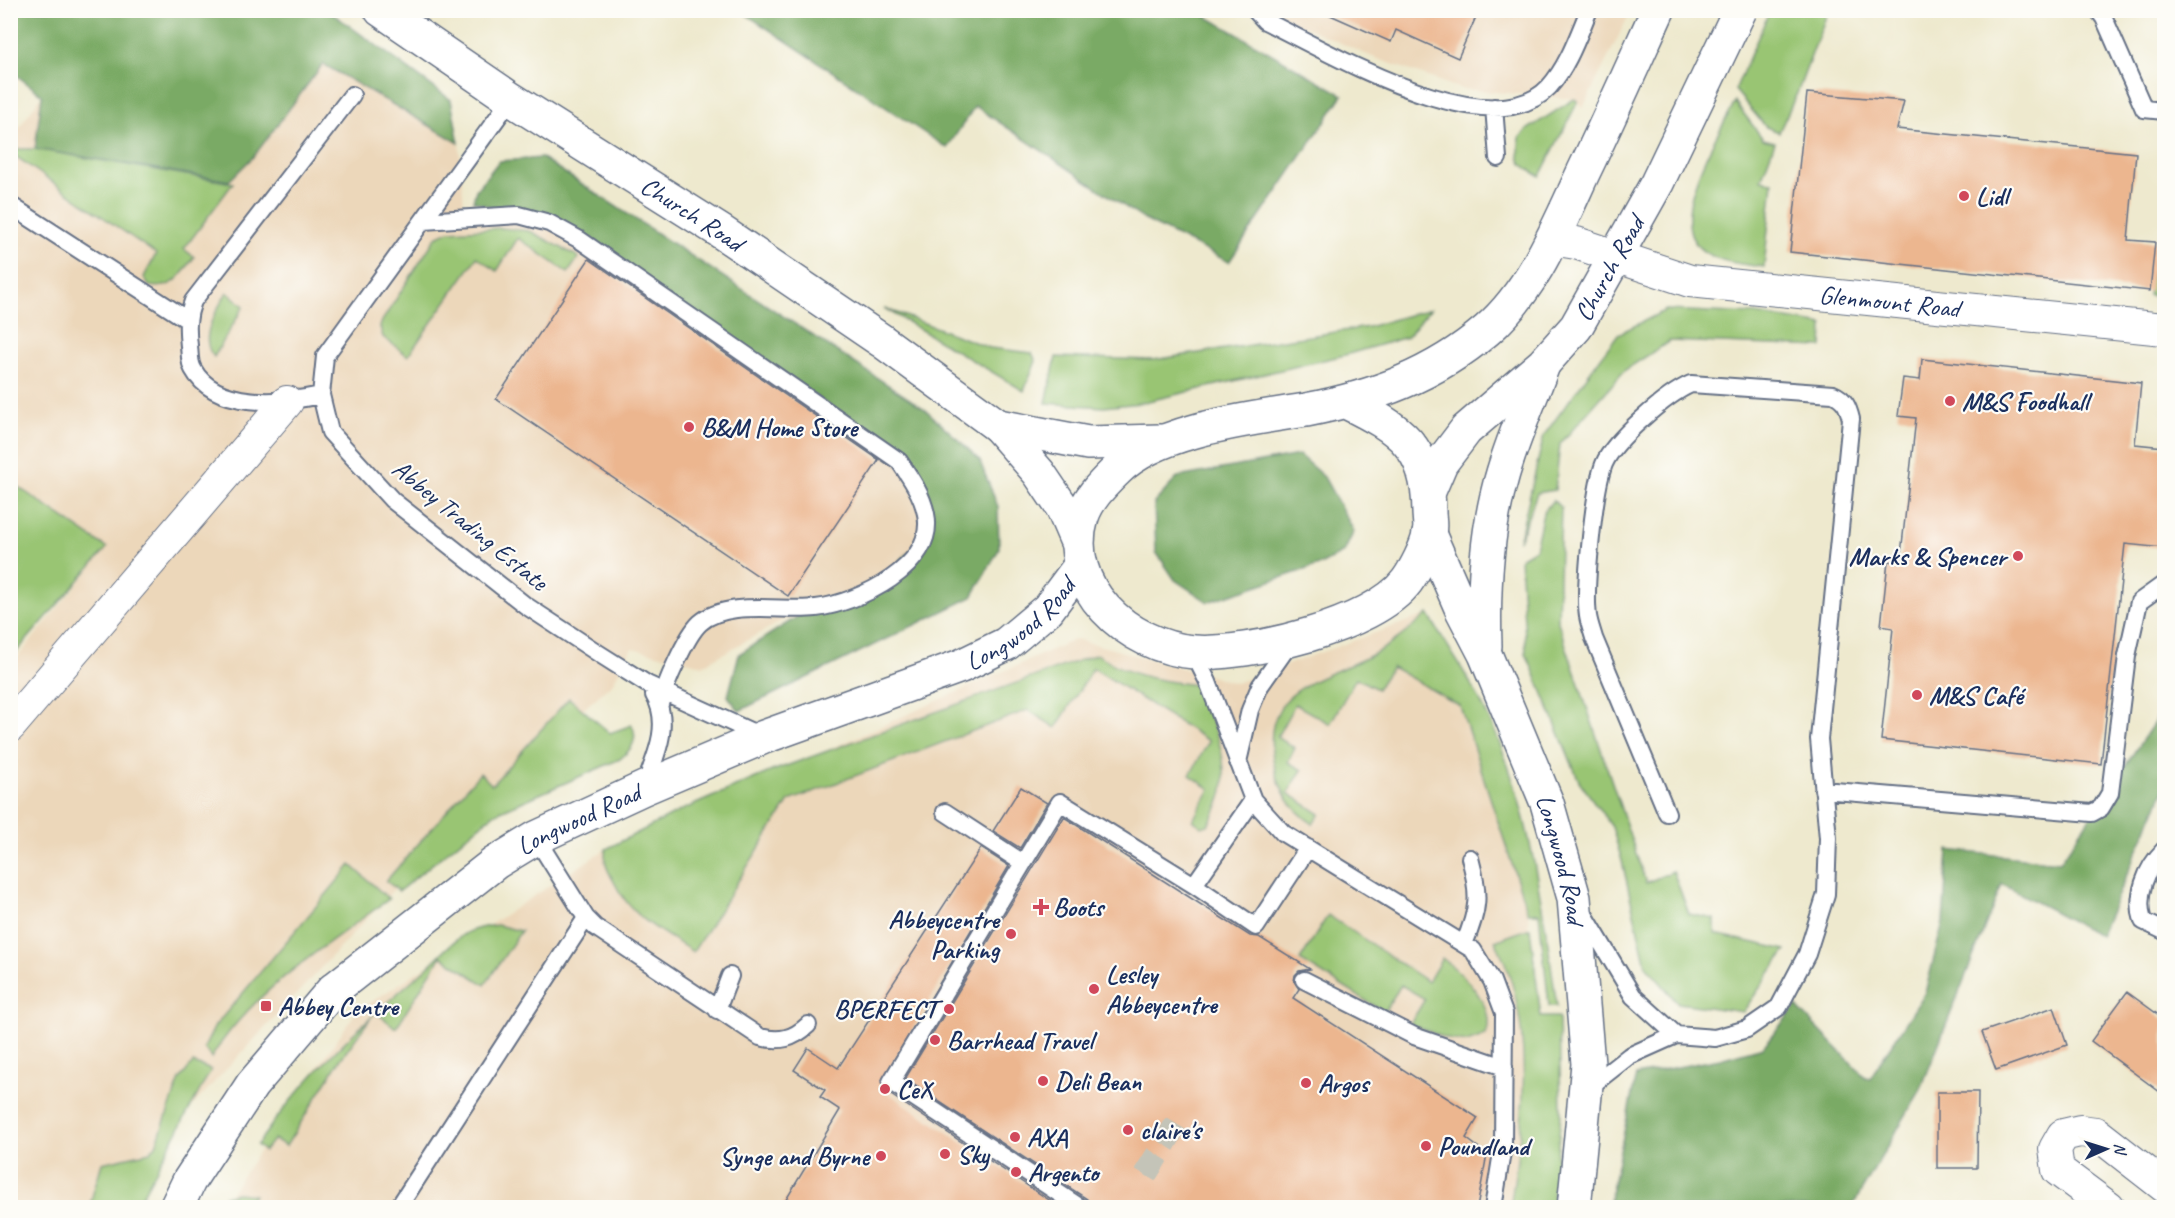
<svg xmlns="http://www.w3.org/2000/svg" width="2175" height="1218" font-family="Caveat,sans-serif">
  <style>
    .built { fill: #ecd7ba }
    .green { fill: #99c573; stroke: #5a7a68; stroke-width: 1.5 }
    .forest { fill: #7aaa65; stroke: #4a6c62; stroke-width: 1.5 }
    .building { fill: #ecb68f }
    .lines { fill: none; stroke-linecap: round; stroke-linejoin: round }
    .pedestrian-tunnel { stroke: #c4c4b8; stroke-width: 24; stroke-dasharray: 24 12; stroke-linecap: butt }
    .service-casing { stroke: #657085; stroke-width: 20 }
    .minor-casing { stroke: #657085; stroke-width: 34 }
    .tertiary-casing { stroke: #657085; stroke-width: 36 }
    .service { stroke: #fff; stroke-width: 16 }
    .minor { stroke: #fff; stroke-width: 32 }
    .tertiary { stroke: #fff; stroke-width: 33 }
    .poi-dot { fill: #d1495b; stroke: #fdfcf7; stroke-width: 2 }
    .labels { text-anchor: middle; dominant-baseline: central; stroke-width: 4.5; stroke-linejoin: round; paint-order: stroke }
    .poi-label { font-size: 26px; font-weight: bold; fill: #1b2f5e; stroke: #fdfcf7; text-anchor: start }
    .street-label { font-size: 26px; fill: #1b2f5e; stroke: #fdfcf7 }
  </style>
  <rect width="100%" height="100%" fill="#fdfcf7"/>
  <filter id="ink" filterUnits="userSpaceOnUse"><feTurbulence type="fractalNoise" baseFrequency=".0167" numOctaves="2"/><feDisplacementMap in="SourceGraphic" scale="12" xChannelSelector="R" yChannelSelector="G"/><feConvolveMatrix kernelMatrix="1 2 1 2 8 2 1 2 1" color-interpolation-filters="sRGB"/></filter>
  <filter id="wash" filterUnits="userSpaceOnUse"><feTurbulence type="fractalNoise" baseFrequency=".008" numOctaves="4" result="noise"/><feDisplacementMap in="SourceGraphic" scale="24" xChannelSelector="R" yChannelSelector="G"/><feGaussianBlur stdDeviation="1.35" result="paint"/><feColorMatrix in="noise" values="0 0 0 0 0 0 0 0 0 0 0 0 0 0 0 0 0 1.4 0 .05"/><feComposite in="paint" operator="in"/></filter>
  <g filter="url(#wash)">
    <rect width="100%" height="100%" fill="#eee9ce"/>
    <path class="built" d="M1273 11H1631L1583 108 1577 99 1461 89 1370 56 1280 16Z
      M323 64 459 143 464 207 523 211 905 454 933 538 862 600 783 620 703 665 632 648 612 684 467 811 127 1176 118 1207 11 1208V665L107 548 11 482V139L42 95 35 149Z
      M1428 614 1528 911 1537 1207 220 1208 356 1012 606 849 1076 639 1236 683Z"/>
    <path class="green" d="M1770 10 1828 11 1798 91 1779 132 1766 127 1735 90Z
      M1574 99 1578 101 1540 176C1518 165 1517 161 1520 137L1528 129Z
      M1735 102 1763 139 1775 142 1761 180 1773 182 1764 267C1746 265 1726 263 1710 255 1657 230 1718 135 1735 102Z
      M11 149H35L233 183 184 249 194 257C181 276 174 290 149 286L144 277 156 254 11 153Z
      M502 228 530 231 579 257 568 273 518 238 497 271 477 257 408 356 383 337 380 327 382 321 436 237 449 231Z
      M2152 272 2164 274V297L2148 295Z
      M227 292 244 306 214 357C197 338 217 310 227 292Z
      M884 308 990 348 1032 353 1036 361 1024 391Z
      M1430 309 1407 337 1345 355 1140 403 1104 407 1046 403 1056 357 1153 360 1368 327Z
      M1666 310 1756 314 1823 325 1822 347 1670 341 1625 370 1560 444 1555 490 1537 493 1519 541 1544 435 1618 334Z
      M11 482 107 548 11 658Z
      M1553 500 1561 508 1558 622 1646 883 1673 871 1689 914 1715 919V934L1786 950 1743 1012 1678 1003 1646 966 1622 861 1612 827 1579 781 1526 653 1520 558 1535 549 1543 513Z
      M1428 614C1449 649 1473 683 1490 721 1531 809 1543 910 1557 1006H1549L1539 913H1528L1460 706 1392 667 1377 689 1356 678 1330 724 1295 704 1277 737 1295 748 1288 762 1302 770 1288 793 1320 814 1313 824C1290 808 1280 792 1274 764 1258 690 1316 682 1368 657 1391 646 1409 630 1428 614Z
      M1097 654C1127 676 1161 681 1197 685 1210 716 1229 755 1223 790 1221 802 1214 815 1208 825L1202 827 1193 820 1210 789 1190 775 1209 741 1093 668 1056 728 1028 710 789 801 693 952C658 929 632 919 613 880 607 869 603 862 606 849L682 810 772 771Z
      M569 698 610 733 632 725C639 740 631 750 620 759L494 814 399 891 386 881 480 773 492 785Z
      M351 865 389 899C326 946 252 990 211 1058L204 1048 215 1026Z
      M1328 915 1428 982 1442 958C1463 974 1497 1005 1486 1035L1467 1042 1448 1039 1410 1024 1425 999 1401 985 1384 1012 1300 960Z
      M497 925 521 931 485 985 441 956 396 1028 375 1012 340 1060 286 1146 274 1139 264 1151 257 1145C303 1078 360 1025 422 972 437 959 449 943 466 933 476 928 487 926 497 925Z
      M1530 928 1541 1017H1559L1561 1114 1552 1207H1510C1524 1122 1537 1020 1495 941Z
      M193 1063 211 1070 136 1207H89L102 1163 150 1152 156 1145 180 1079Z
      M237 1193 254 1195 246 1207H219L225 1196Z"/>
    <path class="forest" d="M11 10 329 11 451 100 459 143 323 64 254 156 229 181 35 149 42 95 11 71Z
      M979 11 983 13 985 10 1197 11 1343 95 1229 262 1145 220 975 106 947 148 741 11Z
      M542 158 925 409 979 459 998 507 999 549 972 597 739 711 728 696 739 654 800 615 856 602 925 537 916 488 905 454 721 336 594 243 473 201 476 190 499 161Z
      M1299 455 1324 477 1354 531 1344 552 1322 564 1208 602 1175 580 1156 552 1154 503 1178 477Z
      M2164 708V790L2100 936 2002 884 1920 1091 1852 1207 1608 1208 1636 1075 1720 1059 1763 1047 1796 1006 1865 1077 1870 1078 1925 993 1943 922 1948 850 2060 862Z"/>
    <g id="blocks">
      <path class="building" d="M1319 10H1479L1458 58 1396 30 1391 42Z
        M1807 93 1904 101 1897 129 2136 153 2128 240 2155 242 2150 291 1790 252Z
        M589 259 879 460 788 596 496 399Z
        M1922 359 2141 383 2135 444 2164 447V548L2125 544 2101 764 1881 740 1893 628 1881 626 1888 561 1900 563 1916 418 1898 416 1903 378 1920 380Z
        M1021 787 1047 803 1020 848 993 831Z
        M1064 817 1250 936 1259 937 1310 969 1299 971 1295 975 1294 981 1299 989 1293 998 1478 1118 1466 1138 1487 1154 1477 1208H1091L1087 1199 905 1079Z
        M981 848 1009 866 881 1082 885 1091 1061 1208H781L840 1110 820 1097 825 1090 794 1070 808 1048 838 1068Z
        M2127 992 2164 1019V1095L2091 1041Z
        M2054 1007 2067 1045 1996 1070 1982 1032Z
        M1937 1092H1978L1977 1168H1937Z"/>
    </g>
  </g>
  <g filter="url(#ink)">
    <use href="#blocks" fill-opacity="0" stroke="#657085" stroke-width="1.5"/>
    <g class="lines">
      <path class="pedestrian-tunnel" d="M1145 1175 1179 1120"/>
      <defs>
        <path id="service" d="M1255 10 1265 21C1326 50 1490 150 1549 87 1568 66 1578 36 1589 10
          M2098 10 2104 18 2144 109 2164 111
          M511 99 325 356 321 395 330 432 392 500 525 605 598 653 647 684 763 737
          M1494 107 1498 158
          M10 205 186 319
          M423 221 519 215 549 223 580 240 899 461C910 477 922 494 926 514 937 566 858 603 816 608 783 612 727 599 700 623 686 636 665 685 660 704
          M321 395C283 403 215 410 193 369 189 362 190 353 189 346 187 328 187 317 193 301L352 95
          M1193 652 1208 682 1253 800 1283 833 1473 950 1492 981 1504 1013 1503 1146 1493 1208
          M1238 762 1250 710 1260 686 1291 642
          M644 787C655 758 672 724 654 695
          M1823 790 2092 813 2101 808 2110 793 2127 656 2139 602 2164 584
          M1253 800 1194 885 1256 927 1308 848
          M945 812 1023 863
          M536 838 586 918 595 927 760 1037C780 1042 793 1039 808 1025
          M2164 850C2146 868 2135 896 2143 921L2164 931
          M1582 911 1633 996 1676 1035
          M1464 944C1479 909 1480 895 1470 858
          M1304 980 1414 1036 1504 1067
          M717 1010 730 976
          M1587 1089 1629 1056 1676 1035 1715 1038 1747 1029 1779 1007 1807 954 1826 894 1828 838 1819 739 1851 419C1848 407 1845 399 1833 394L1691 384C1667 394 1614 440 1604 464 1594 489 1584 589 1588 616 1589 623 1592 631 1594 638L1667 813
          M398 1208 586 918
          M1081 1208 891 1082 1060 802 1194 885"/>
        <g id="minor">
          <path id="s1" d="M1552 239 1576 243 1690 281 2164 329"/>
          <path d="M10 726 287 402"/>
          <path d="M2109 1208 2058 1170 2055 1149 2063 1135 2080 1131 2096 1133 2164 1186"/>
        </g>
        <g id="tertiary">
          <path id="s2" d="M381 10 511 99 720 231 882 341 998 426 1039 473 1062 507 1077 542"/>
          <path d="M1346 402C1401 429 1428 446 1429 512 1429 518 1431 527 1429 534 1427 547 1415 570 1407 581 1374 626 1248 656 1194 652 1128 647 1061 587 1082 517 1088 498 1103 484 1117 470 1158 429 1251 419 1306 410 1374 397 1433 376 1487 330 1533 290 1558 227 1583 173 1609 119 1633 65 1658 10"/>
          <path d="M998 426 1088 443 1160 441"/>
          <path id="s3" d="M1429 491 1441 463 1466 430 1543 364 1576 327 1657 183 1740 10"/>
          <path id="s4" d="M1429 534 1462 610 1485 654 1547 803 1574 898 1588 1064 1574 1208"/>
          <path d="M1485 646C1483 588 1486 529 1503 473 1514 436 1530 400 1543 365"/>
          <path id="s5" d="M176 1208 189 1181 252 1085 333 990 495 863 536 838 644 788 764 737 961 666 1006 644 1048 609 1080 566"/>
        </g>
      </defs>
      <use href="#service" class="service-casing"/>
      <use href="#minor" class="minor-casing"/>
      <use href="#tertiary" class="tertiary-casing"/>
      <use href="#service" class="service"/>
      <use href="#minor" class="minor"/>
      <use href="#tertiary" class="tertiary"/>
    </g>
  </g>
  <g class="poi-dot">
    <circle cx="1964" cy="196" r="6"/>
    <circle cx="1950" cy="401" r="6"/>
    <circle cx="689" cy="427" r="6"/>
    <circle cx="2018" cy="556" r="6"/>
    <circle cx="1917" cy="695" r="6"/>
    <path d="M1038 898h6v6h6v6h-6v6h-6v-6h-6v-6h6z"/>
    <circle cx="1011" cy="934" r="6"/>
    <circle cx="1094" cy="989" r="6"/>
    <rect x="260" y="1000" width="12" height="12" rx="3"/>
    <circle cx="949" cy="1009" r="6"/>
    <circle cx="935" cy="1040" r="6"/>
    <circle cx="1043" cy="1081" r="6"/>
    <circle cx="1306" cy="1083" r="6"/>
    <circle cx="885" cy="1089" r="6"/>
    <circle cx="1128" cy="1130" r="6"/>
    <circle cx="1015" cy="1137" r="6"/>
    <circle cx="1426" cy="1146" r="6"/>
    <circle cx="945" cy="1154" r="6"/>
    <circle cx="881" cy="1156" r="6"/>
    <circle cx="1016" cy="1172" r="6"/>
  </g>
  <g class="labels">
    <g class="poi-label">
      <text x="1976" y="196">Lidl</text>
      <text x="1962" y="401">M&amp;S Foodhall</text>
      <text x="701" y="427">B&amp;M Home Store</text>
      <text x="2006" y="556" text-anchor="end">Marks &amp; Spencer</text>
      <text x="1929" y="695">M&amp;S Café</text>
      <text x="1053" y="907">Boots</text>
      <text x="999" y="919" text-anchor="end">Abbeycentre<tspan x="999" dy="30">Parking</tspan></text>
      <text x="1106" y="974">Lesley<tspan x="1106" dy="30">Abbeycentre</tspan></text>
      <text x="278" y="1006">Abbey Centre</text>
      <text x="937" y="1009" text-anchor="end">BPERFECT</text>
      <text x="947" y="1040">Barrhead Travel</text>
      <text x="1055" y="1081">Deli Bean</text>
      <text x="1318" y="1083">Argos</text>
      <text x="897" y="1089">CeX</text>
      <text x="1140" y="1130">claire's</text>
      <text x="1027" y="1137">AXA</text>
      <text x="1438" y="1146">Poundland</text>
      <text x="957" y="1154">Sky</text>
      <text x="869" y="1156" text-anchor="end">Synge and Byrne</text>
      <text x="1028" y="1172">Argento</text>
    </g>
    <g class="street-label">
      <text stroke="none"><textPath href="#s2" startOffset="372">Church Road</textPath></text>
      <text stroke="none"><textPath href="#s3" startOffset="290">Church Road</textPath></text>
      <text stroke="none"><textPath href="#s1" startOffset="345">Glenmount Road</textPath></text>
      <text transform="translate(470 525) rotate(39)">Abbey Trading Estate</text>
      <text stroke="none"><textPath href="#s5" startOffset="1056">Longwood Road</textPath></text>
      <text stroke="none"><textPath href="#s5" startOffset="570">Longwood Road</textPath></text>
      <text stroke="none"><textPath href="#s4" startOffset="352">Longwood Road</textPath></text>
    </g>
  </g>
  <rect width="2175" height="1218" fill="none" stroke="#fdfcf7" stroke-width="36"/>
  <g transform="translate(2106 1149) rotate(87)" stroke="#fdfcf7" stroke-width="4.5" paint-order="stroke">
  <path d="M0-4.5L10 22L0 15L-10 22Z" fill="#1b2f5e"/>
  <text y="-9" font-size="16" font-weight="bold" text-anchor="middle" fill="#1b2f5e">N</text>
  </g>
</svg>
